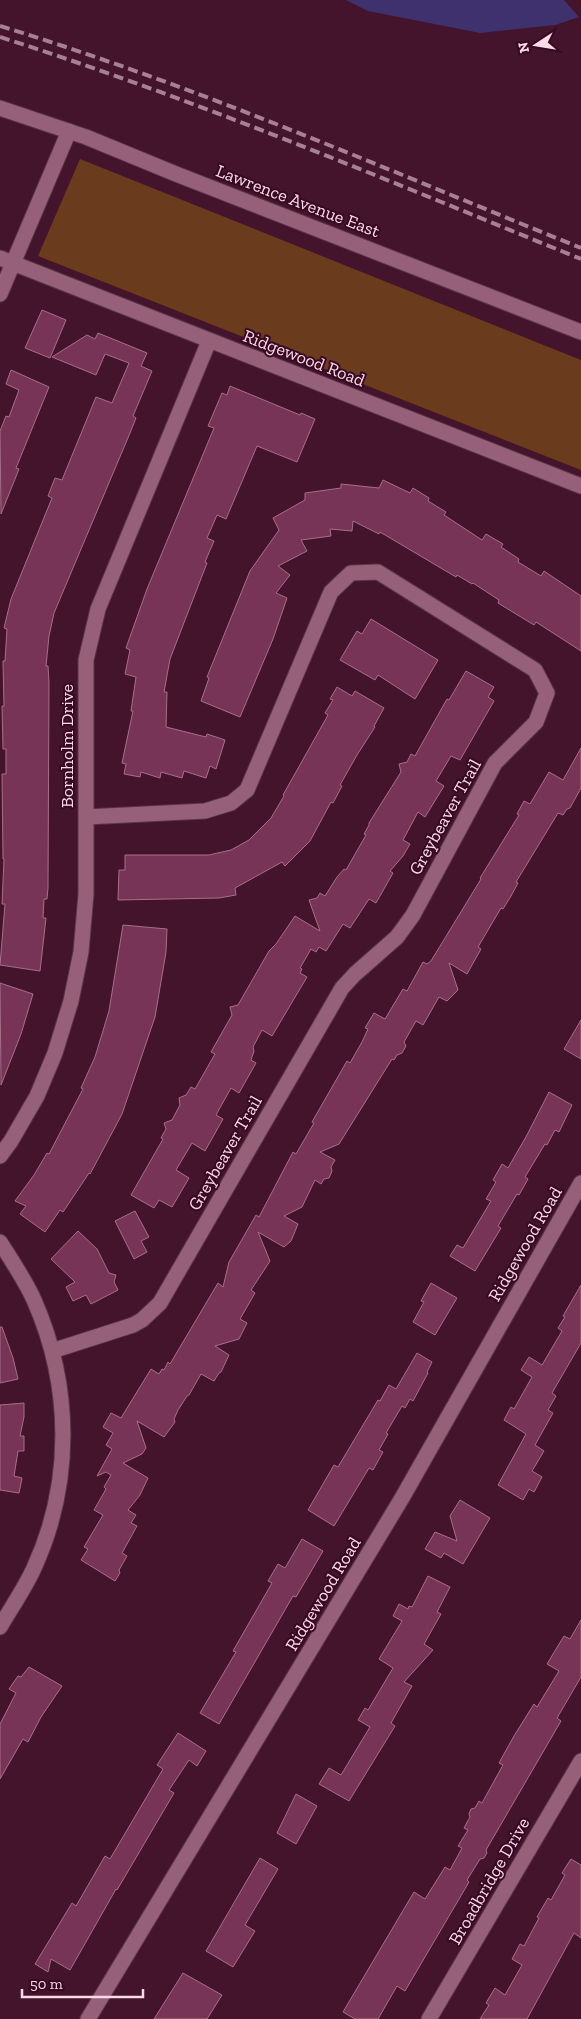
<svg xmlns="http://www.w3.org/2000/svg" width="581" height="2019" font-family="'Zilla Slab',serif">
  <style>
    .green { fill: #6b3b1d }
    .water { fill: #3f306e }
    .building { fill: #783456; stroke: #a86f89 }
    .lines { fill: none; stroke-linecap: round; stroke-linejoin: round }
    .minor-casing { stroke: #5a3447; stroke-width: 17 }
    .minor { stroke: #976079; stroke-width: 15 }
    .rail { stroke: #a78092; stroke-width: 4; stroke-dasharray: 10 5; stroke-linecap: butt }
    .labels { text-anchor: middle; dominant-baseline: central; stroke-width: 4; stroke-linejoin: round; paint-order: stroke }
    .street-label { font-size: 18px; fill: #fbdae7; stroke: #380923 }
  </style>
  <rect width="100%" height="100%" fill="#43142c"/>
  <path class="green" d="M80 159 581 360V470L38 256Z"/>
  <path class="water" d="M346 0H564L579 17 555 25 480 33 368 11Z"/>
  <path class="building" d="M42 310 66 320 50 358 25 348Z
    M98 333 147 353 141 366 152 371 133 416 136 418 130 433 54 613 49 636 46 666H48L49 683 48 888 47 899H44L43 918H46L40 971 0 965 5 904H2L4 859H3L2 774H6V749H3L2 706H4L3 661H5L7 629 4 628 11 599 52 498 48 496 55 478 62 480 96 397 112 403 129 363 105 354 96 375 52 357 87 335 95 339Z
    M11 370 49 387 16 468 19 469 1 514 0 431 6 416 9 417 19 390 6 384Z
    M230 386 300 415 301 413 315 419 297 462 257 446 226 519 217 515 207 538 214 541 205 562 207 563 170 659 164 692H167L166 727 206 737 207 734 225 740 216 769 210 766 206 778 184 771 182 778 161 772 160 778 141 772 140 777 124 774 126 764 122 763 133 711H131L136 677 125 674 130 650 126 648 147 589 214 428 208 426 222 393 227 395Z
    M383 480 410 493 413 488 429 498 428 501 446 512 444 515 482 540 486 534 503 544 501 547 519 559 518 562 541 576 544 571 581 596V651L536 622 534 625 498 603 499 600 473 583 472 584 457 575 456 577 380 532 379 534 353 521 352 531 330 529 331 536 301 540 307 551 278 566 290 575 276 593 287 598 273 639 240 717 201 701 209 678 207 677 250 571 279 530 273 518 305 500V493L341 488V484L379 488Z
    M371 619 438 660 415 699 378 675 375 680 340 660 357 631 362 634Z
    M466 671 494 687 488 697 494 701 460 760 451 756 436 781 444 786 425 817 418 812 403 840 410 844 403 856 390 871 393 873 376 903 369 899 350 928 343 924 326 951 319 947 316 952 311 949 300 968 302 969 300 973 307 977 272 1036 262 1030 253 1047 254 1051 251 1060 256 1063 239 1093 231 1088 216 1115 223 1119 205 1151 192 1143 176 1170 189 1178 172 1207 159 1200 154 1208 131 1195 163 1139 161 1138 166 1129 164 1123 172 1120 180 1105 179 1098 186 1095 191 1087 195 1089 215 1054 211 1052 232 1015 230 1007 238 1005 269 951 276 944 295 916 320 931 309 900 317 898 320 893 325 896 337 877 344 869 346 870 366 835 364 834 369 825V823L401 772 399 764 407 762 411 754 415 756 447 699 449 700Z
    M337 687 352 696 355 691 384 708 374 726 375 727 357 755 340 785 342 786 333 803 331 802 310 841 285 866 282 862 235 888 236 895 219 898 118 900 119 870H125V855H209L231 850 249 840 271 818 284 796 283 795 328 715 325 713 333 700 330 699Z
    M581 748V788L570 808 567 809 563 815 558 813 516 882 518 883 511 896 503 909 501 908 478 947 481 949 467 974 449 963 458 990 447 1001 439 997 423 1025 416 1021 404 1042 406 1046 402 1053 397 1055 394 1060 392 1059 339 1144 320 1152 335 1160 331 1167 332 1171 329 1178 324 1179 321 1184 315 1180 302 1207 284 1216 298 1224 291 1241 284 1247 258 1232 270 1261 251 1290 255 1293 240 1319 247 1323 239 1339 215 1346 229 1355 221 1372 219 1373 214 1381 201 1374 189 1395 187 1396 178 1410 174 1419 175 1422 164 1437 137 1421 146 1448 142 1454 123 1463 148 1478 140 1495 128 1510 136 1515 131 1523 137 1526 122 1553 127 1556 119 1570 120 1573 115 1581 81 1560 88 1549 84 1547 103 1515 94 1510 106 1489 104 1487 111 1475 106 1472 97 1476 112 1449 106 1445 113 1433 103 1427 111 1413 121 1418 151 1369 159 1374 162 1369 164 1370 168 1362 170 1364 218 1283 223 1287 229 1262 256 1215 259 1217 293 1152 296 1154 314 1123 312 1122 347 1061 350 1063 362 1042 368 1029 365 1028 374 1013 385 1019 403 989 407 991 423 962 427 964 431 961 481 879 480 878 519 815 517 814 524 801 530 804 549 772 563 780Z
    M123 925 167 929 166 952 155 1017 122 1114 113 1131 90 1174 89 1173 63 1212 60 1210 45 1232 20 1214 26 1206 15 1201 34 1175 47 1153 49 1154 83 1089 81 1088 95 1057 109 1011Z
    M0 983 33 994 21 1034 1 1085Z
    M581 1020V1059L564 1049Z
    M549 1092 572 1105 559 1132 555 1130 547 1145 545 1144 525 1177 528 1179 519 1195 517 1194 498 1226 501 1228 475 1271 450 1256 457 1245 463 1248 491 1201 486 1199 496 1182 493 1180 502 1164 508 1168 527 1135Z
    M135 1211 149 1237 141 1241 147 1252 134 1259 115 1221Z
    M78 1231 97 1249 109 1273 116 1275 114 1282 118 1290 91 1304 86 1295 73 1301 66 1287 75 1282 51 1259Z
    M431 1283 457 1298 435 1335 413 1322 424 1302 421 1301Z
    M581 1285V1343L552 1393 556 1396 548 1410 553 1413 535 1445 544 1451 532 1471 542 1477 534 1492 529 1489 523 1500 498 1485 526 1434 504 1420 511 1407 514 1409 532 1377 521 1370 529 1357 542 1365 562 1331 558 1328 565 1317 563 1316Z
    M0 1327H2L13 1358 18 1379 0 1383Z
    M417 1353 432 1362 427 1372 428 1373 413 1401 410 1399 405 1408 402 1406 386 1433 388 1434 379 1450 383 1452 373 1470 369 1468 334 1526 308 1510 334 1465 338 1467 378 1400 380 1401 389 1385 396 1389Z
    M24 1403V1417L20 1436H24V1451H18L14 1476 22 1478 19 1493 0 1490V1405Z
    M460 1500 490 1518 463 1564 444 1553 441 1558 425 1549 435 1532 457 1541 450 1516Z
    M302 1539 323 1551 296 1597 293 1596 219 1724 200 1713 236 1652 233 1651 272 1583 268 1581 278 1564 285 1568Z
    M428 1576 450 1587 437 1612 441 1614 424 1644 433 1650 404 1682 412 1686 391 1723 395 1726 349 1801 319 1784 329 1768 341 1775 370 1727 358 1720 365 1708 368 1710 393 1668 379 1659 402 1621 393 1616 399 1604 408 1609 409 1606 412 1607Z
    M581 1620V1677L557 1718 561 1721 486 1850 487 1853 484 1858 480 1859 467 1880 469 1882 405 1991 397 1986 378 2019H355L343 2012 414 1892 425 1899 445 1867 450 1870 462 1848 458 1846 468 1830 464 1828 470 1817 469 1814 471 1809 475 1808 479 1801 482 1803 503 1765 499 1763 514 1736 534 1704 537 1707 559 1671 547 1664 564 1636 570 1639Z
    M29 1667 62 1686 41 1717 28 1742 23 1739 0 1779V1724L16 1693 9 1689 18 1676 21 1677Z
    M178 1733 206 1751 197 1766 189 1760 169 1790 174 1793 117 1890 116 1889 70 1970 51 1959 48 1972 35 1964 72 1903 76 1906 105 1856 110 1859 163 1769 157 1765Z
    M296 1794 317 1806 296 1844 277 1833Z
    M260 1858 278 1869 245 1925 255 1931 233 1967 206 1951Z
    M571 1859 581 1865V1938L574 1933 527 2019H480L489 2005 486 2003 495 1988 505 1995 522 1965 512 1959 520 1944 524 1946 539 1918 537 1917 548 1898 551 1900 565 1875 562 1873Z
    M183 1973 222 1995 207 2019H154Z"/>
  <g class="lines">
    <defs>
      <path id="minor" d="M0 108 86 137 176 174 581 332
        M0 258 581 486
        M0 294 69 131
        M0 1156 11 1141 37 1096 55 1053 71 1001 81 952 86 894V660L98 609 209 341
        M0 1242C12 1261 25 1280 34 1300 72 1386 73 1483 34 1568 25 1588 11 1608 0 1627
        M52 1351 133 1325 142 1320 160 1303 342 988 355 974 397 937 413 915 495 763 536 722 547 693 535 670 378 572 351 573 331 592 247 790 231 803 205 811 86 817
        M88 2019 402 1498 581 1183
        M429 2019 581 1761"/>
    </defs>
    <use href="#minor" class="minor-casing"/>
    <use href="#minor" class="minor"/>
    <path class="rail" d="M0 26C197 86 390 171 581 248
      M0 37C198 100 389 181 581 259"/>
  </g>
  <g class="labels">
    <g class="street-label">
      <text transform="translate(298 201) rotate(21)">Lawrence Avenue East</text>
      <text transform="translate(304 358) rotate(21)">Ridgewood Road</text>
      <text transform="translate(67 746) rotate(-90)">Bornholm Drive</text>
      <text transform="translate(445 817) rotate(-61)">Greybeaver Trail</text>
      <text transform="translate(225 1153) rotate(-60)">Greybeaver Trail</text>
      <text transform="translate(525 1244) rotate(-60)">Ridgewood Road</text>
      <text transform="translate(323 1594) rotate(-59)">Ridgewood Road</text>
      <text transform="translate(489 1881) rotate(-60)">Broadbridge Drive</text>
    </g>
  </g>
  <g transform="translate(536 45) rotate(258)" stroke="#380923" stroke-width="4" paint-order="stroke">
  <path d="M0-4L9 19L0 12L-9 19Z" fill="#fbdae7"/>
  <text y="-8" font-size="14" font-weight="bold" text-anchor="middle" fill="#fbdae7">N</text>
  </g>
  <path d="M22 1989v8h121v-8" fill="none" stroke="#fbdae7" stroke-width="2.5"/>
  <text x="30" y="1989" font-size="15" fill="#fbdae7" stroke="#380923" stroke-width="4" paint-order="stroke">50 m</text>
</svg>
